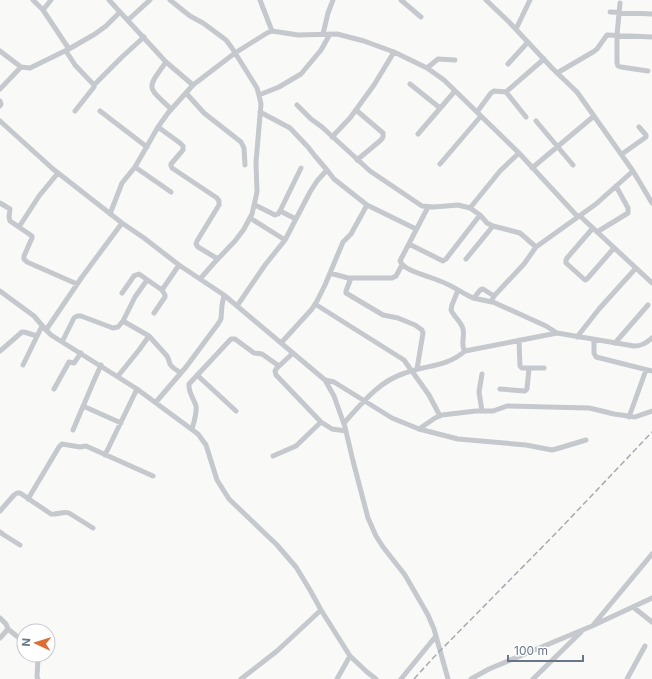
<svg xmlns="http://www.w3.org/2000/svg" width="652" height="679" font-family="Inter,sans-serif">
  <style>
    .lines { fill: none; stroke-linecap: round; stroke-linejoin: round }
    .minor { stroke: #c5c8cc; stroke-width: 5 }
    .rail { stroke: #a6abb1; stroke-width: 1.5; stroke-dasharray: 6 3; stroke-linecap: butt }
  </style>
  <rect width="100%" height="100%" fill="#f9f9f7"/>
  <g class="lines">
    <path class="minor" d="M33 0 43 10 69 49
      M109 0 166 62 193 85
      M170 0 190 16 203 23 226 40 232 48 257 88 259 95 261 104 256 162 257 192 252 214 244 229 235 241 214 263 200 279
      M260 0 272 31
      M401 0 421 17
      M486 0 509 22 553 69 577 92 633 171 652 203
      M620 3 617 35V63L618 66 621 67 648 71
      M43 10 51 0
      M610 12 652 14
      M128 20 150 0
      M516 29 530 0
      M323 34 328 13 333 0
      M0 51 21 67
      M66 51 75 65 94 85V87L75 111
      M166 62C146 90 147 86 171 109
      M508 64 528 42
      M427 68 438 59 455 60
      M557 73 593 52 597 49 607 35 652 37
      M410 84 440 108
      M94 85 122 57 144 37
      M0 89 21 67 30 68 69 49 95 34 106 26 120 12
      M506 92 526 117
      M186 93 204 113 241 142 244 148 245 165
      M259 95 279 87 301 74 321 50 330 34
      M0 101 1 104 0 106
      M297 105 311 119 322 127 370 171 422 206 434 207 458 205 470 208 480 215 487 223 493 226 520 233 536 247
      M356 110 383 133V137L381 140 357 160
      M100 111 147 147
      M260 112 290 128 308 147 315 156 327 170 334 179 367 205 416 229
      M477 112 491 93 494 91 506 92 544 59
      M0 121 53 169 122 223 144 238 179 265 224 295 325 380 334 396 345 427 353 461 368 518 376 536 383 547 405 575 428 615 434 629 448 679
      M536 121 573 165
      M158 127 180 143 183 146V150L171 164V166L172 168 217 198 219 201V205L197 241 196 244 198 247 218 259
      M418 134 455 91
      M332 137 350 118 374 85 394 52
      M622 154 646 137V135L639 127
      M440 164 481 116
      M135 167 171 192
      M532 168 594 116
      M0 203 10 209 9 217 10 221 32 236V238L24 256V259L27 262 77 284
      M255 205 275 215 278 214 280 211 301 168
      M428 207 401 259 400 261C405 272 430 276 440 281 451 285 461 292 471 297L473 298C478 296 478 289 483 289L494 296
      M470 208 500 171 519 153
      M280 211 296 219
      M110 214 122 183 135 167 158 127 168 113 193 85 235 53 267 33 272 31 298 35 337 34 364 41 394 52 427 68 444 80 519 153 578 217
      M580 216 652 283
      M122 223 82 277 46 330 51 335 137 389 198 434 206 445 217 480 229 499 277 545 296 567 310 590 321 610 350 656 367 672 376 679
      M19 227 39 196 58 173
      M593 228 567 258 566 260V263L585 280 587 279 614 248
      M597 232 628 213V208L616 186
      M285 240 310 192 317 181 327 170
      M409 244 443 261 446 259 480 215
      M466 259 493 226
      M330 273 348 278H392L396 276 402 265
      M351 278 346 291V293L383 315 398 318 415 325 422 330 423 333 417 369
      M458 290 452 305 451 310C454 317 461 321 463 329 465 337 460 345 465 351
      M0 291 4 294 34 316 46 330
      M122 293 134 276 136 275 139 274 162 290
      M473 298 492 302
      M315 304 404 360 429 395 440 416
      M237 306 265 265 285 240 250 218
      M154 313 165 297V295L162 290 179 265
      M123 321 149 336 167 356C169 359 169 362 170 364 172 368 178 371 181 373
      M557 333 546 326 493 302 492 300 494 296 524 264 536 247 596 204 633 171
      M577 337 599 309 636 268
      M519 340 520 366 522 368H544
      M594 340V353L596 357 652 371
      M62 342 74 318 77 316H81L113 328 118 327 123 321 135 297 147 280
      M281 343 312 309 317 301 325 285 343 242 351 234 367 205
      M615 343 648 305
      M0 351 22 332H24L37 336
      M293 353 276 369 275 371 276 375 321 422 332 429 346 431
      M23 365 42 326
      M197 375 236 411
      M118 376 139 350 149 336
      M325 380 334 382 392 418 419 429 458 439 526 445 552 450 556 449 586 440
      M54 389 69 362 74 363 81 353
      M500 389 525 391 527 389 529 368
      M156 402 186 367 218 324 221 319 222 305 224 295
      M83 406 121 423
      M482 411 479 392 482 374
      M629 417 646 370
      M344 423C361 404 379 381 405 373 426 365 447 367 465 351L557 333 634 346C642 346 646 343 652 338
      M192 429C194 422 197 413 196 406 194 399 188 392 189 384L230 340 231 339H235L254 353 262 354 279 366
      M419 429 435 418 442 415 476 411H493L507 406 589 408 602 411 614 414 635 417 652 411
      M73 430 93 383 101 365
      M105 455 137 389
      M273 456 296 446 321 422
      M28 499 59 447 62 444 80 447 86 446 153 476
      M0 511 14 495 17 493H20L51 514C57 515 63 511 69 513L93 528
      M0 532 4 535 20 545
      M633 607 652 622
      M0 618 6 624 8 629 0 638
      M594 624 652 554
      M8 629 24 642
      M37 655 38 659 37 677 38 679
      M241 679 277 651 321 610
      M337 679 350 656
      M401 679 436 636
      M471 679 489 669 592 626 652 598
      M533 679 581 632
      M627 679 645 646"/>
    <path class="rail" d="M414 679 433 658 559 530 652 432"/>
  </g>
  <g transform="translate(36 643) rotate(274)"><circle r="19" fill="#ffffff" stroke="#c3c8cf"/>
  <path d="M0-3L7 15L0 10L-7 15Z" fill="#dc6d34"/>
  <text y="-6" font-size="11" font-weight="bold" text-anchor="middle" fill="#697686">N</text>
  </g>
  <path d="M508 655v6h75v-6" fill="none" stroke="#697686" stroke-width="2"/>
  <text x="514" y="655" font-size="12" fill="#697686" stroke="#ffffff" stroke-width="3" paint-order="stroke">100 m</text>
</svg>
